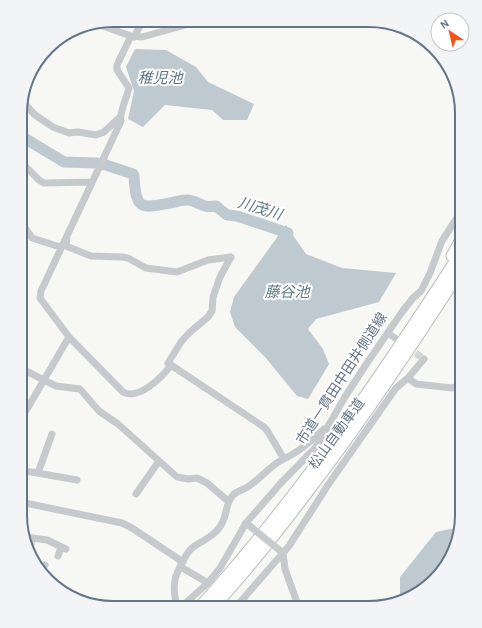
<svg xmlns="http://www.w3.org/2000/svg" width="482" height="628" font-family="'Alegreya Sans','Noto Sans JP',sans-serif">
  <style>
    .water { fill: #bfcad0 }
    .lines { fill: none; stroke-linecap: round; stroke-linejoin: round }
    .river { stroke: #bfcad0; stroke-width: 11 }
    .minor-tunnel { stroke: #d2d6d8; stroke-width: 7; stroke-dasharray: 7 3.5; stroke-linecap: butt }
    .highway-casing { stroke: #b8bcbf; stroke-width: 13 }
    .minor { stroke: #c6cacd; stroke-width: 7 }
    .highway { stroke: #fff; stroke-width: 11 }
    .minor-bridge { stroke: #c6cacd; stroke-width: 7 }
    .labels { text-anchor: middle; dominant-baseline: central; stroke-width: 4; stroke-linejoin: round; paint-order: stroke }
    .street-label { font-size: 14px; fill: #637587; stroke: #fff }
    .water-label { font-size: 15px; font-style: italic; fill: #5f7883; stroke: #fff }
    .rim { fill: none; stroke: #637587; stroke-width: 2 }
  </style>
  <rect width="100%" height="100%" fill="#f7f7f3"/>
  <path class="water" d="M135 49 166 50 196 67 208 82 254 104 247 120H223L212 110 165 105 143 127 128 119 134 91 126 67Z
    M286 225 306 254 342 268 396 273 379 302 316 319 308 329 323 349 329 364 308 399 297 396 265 357 235 327 230 312 234 297Z
    M460 527 447 567 411 598 404 600 400 595V577L436 532Z"/>
  <g class="lines">
    <path class="river" d="M21 136 64 162 96 163 106 165 133 174 134 176C136 213 142 208 175 202 178 201 183 200 187 200 198 200 201 209 216 206L227 215 237 216 288 233"/>
    <path class="minor-tunnel" d="M407 347 424 359"/>
    <defs>
      <path id="highway" d="M452 256 462 238
        M199 608C299 498 382 375 462 251
        M212 608C249 569 282 526 314 483 367 414 415 341 462 268"/>
    </defs>
    <use href="#highway" class="highway-casing"/>
    <path class="minor" d="M100 25 131 36 142 37 189 24
      M131 36 117 65V70L129 88C127 97 119 113 121 121L41 291 40 298 69 337 123 392C139 401 163 376 171 365
      M134 37 141 24
      M21 100 35 115 53 127 69 133 78 132 96 135 104 132 120 117
      M21 162 39 180 44 183 92 182
      M21 223 26 229 32 238 60 247
      M67 237 66 246 91 256 122 257 128 258 146 268 177 272 208 260 231 257
      M231 257 220 277 213 297 212 311 208 317 189 333 181 342 168 363 264 427 268 432 284 459
      M388 333 395 338
      M20 368 56 386 80 389 99 411 118 424 177 477 188 479 197 478 207 483 228 501
      M408 378 416 384 452 388 462 384
      M20 421 69 337
      M20 470 77 480
      M38 473 52 434
      M136 494 159 461
      M20 502 122 523 132 528 183 562
      M25 537 47 540 66 549
      M283 553 285 569 299 608
      M29 555 32 538
      M58 556 61 547
      M181 567 208 583
      M42 570 45 565
      M177 607C175 599 173 589 175 580 176 573 187 552 192 548 201 541 212 538 219 528 228 518 224 505 233 495 237 491 244 490 249 486 260 479 268 468 280 461 284 458 289 457 293 454 305 447 314 438 324 429
      M181 607 208 583 220 568 246 523 280 484 316 447 345 397 367 363 402 312 413 298 421 291 430 273 442 241 462 210
      M235 608 289 546 328 485 396 388 408 378 424 359"/>
    <use href="#highway" class="highway"/>
    <path class="minor-bridge" d="M246 523 283 553"/>
  </g>
  <g class="labels">
    <g class="street-label">
      <text transform="translate(342 379) rotate(-57)">市道一貫田中田井側道線</text>
      <text transform="translate(337 434) rotate(-54)">松山自動車道</text>
    </g>
    <g class="water-label">
      <text x="160" y="78">稚児池</text>
      <text transform="translate(260 209) rotate(17)">川茂川</text>
      <text x="287" y="292">藤谷池</text>
    </g>
  </g>
  <path d="M0 0H482V628H0ZM113 27H369A86 86 0 0 1 455 113V515A86 86 0 0 1 369 601H113A86 86 0 0 1 27 515V113A86 86 0 0 1 113 27Z" fill="#f3f4f5" fill-rule="evenodd"/>
  <path class="rim" d="M113 27H369A86 86 0 0 1 455 113V515A86 86 0 0 1 369 601H113A86 86 0 0 1 27 515V113A86 86 0 0 1 113 27Z"/>
  <g transform="translate(450 32) rotate(325)"><circle r="19" fill="#ffffff" stroke="#c1c8cf"/>
  <path d="M0-3L7 15L0 10L-7 15Z" fill="#f45316"/>
  <text y="-6" font-size="11" font-weight="bold" text-anchor="middle" fill="#637587">N</text>
  </g>
</svg>
